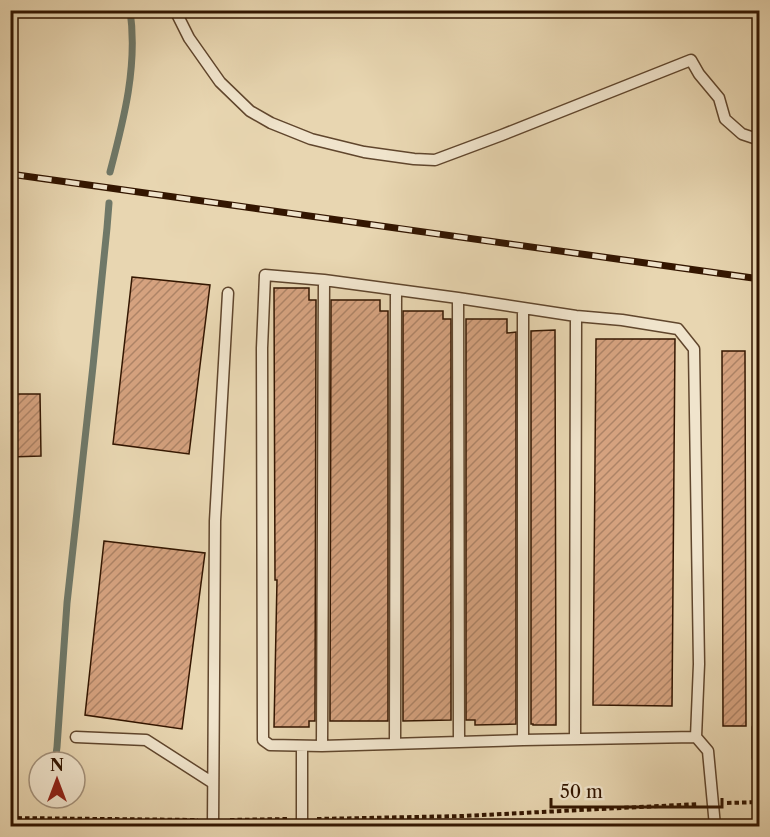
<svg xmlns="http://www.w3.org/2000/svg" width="770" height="837" font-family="'Libre Caslon Text',serif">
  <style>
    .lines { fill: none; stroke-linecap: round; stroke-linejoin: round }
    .stream { stroke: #6f7868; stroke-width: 7 }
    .building { fill: url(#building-hatch); stroke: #331601; stroke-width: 1.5 }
    .service-casing { stroke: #60462d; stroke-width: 13 }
    .path { stroke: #331601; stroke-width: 4; stroke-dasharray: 4.5 3; stroke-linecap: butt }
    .service { stroke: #f0e4cc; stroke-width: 10 }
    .rail-casing { stroke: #331601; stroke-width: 7 }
    .rail { stroke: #f0e4cc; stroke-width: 4.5; stroke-dasharray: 14; stroke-linecap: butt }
  </style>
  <defs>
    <pattern id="building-hatch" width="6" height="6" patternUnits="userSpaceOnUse" patternTransform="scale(1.5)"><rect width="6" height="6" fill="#d5a27f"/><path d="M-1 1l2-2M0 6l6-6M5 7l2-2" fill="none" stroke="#ad8366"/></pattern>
  </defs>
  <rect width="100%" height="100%" fill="#e8d6b1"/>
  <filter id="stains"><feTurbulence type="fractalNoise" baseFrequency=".00333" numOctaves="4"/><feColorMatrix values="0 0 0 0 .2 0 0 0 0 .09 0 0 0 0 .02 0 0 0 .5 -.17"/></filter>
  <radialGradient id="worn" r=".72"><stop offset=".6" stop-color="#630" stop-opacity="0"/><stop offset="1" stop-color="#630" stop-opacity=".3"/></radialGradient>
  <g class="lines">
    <path class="stream" d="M110 172C124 119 138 65 130 10
      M55 762 57 747 67 603 93 366 107 228 109 203
      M48 800V798"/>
  </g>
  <path class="building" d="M132 277 210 285 189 454 113 444Z
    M274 288H309V300H316L315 721H309V727H274L277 580H275Z
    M331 300H380V311H388V721H330Z
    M403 311H443V319H451V720L403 721Z
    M466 319H507V333L516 332V724L475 725V720H466Z
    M555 330 556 725H533V724H531V331Z
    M596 339H675L672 706 593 705Z
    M722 351H745L746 726H723Z
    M10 394H40L41 456 10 457Z
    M104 541 205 553 182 729 85 715Z"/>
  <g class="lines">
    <defs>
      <path id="service" d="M175 10 189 38 220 82 250 111 271 123 311 139 364 152 414 159 435 160 502 135 691 60 699 74 719 98 725 119 742 134 760 140
        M458 298 459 741
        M523 309V740
        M758 728V758H760
        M76 737 146 740 213 783
        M696 737 523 740 322 746 270 745 263 740 262 348 265 275 324 280 458 298 576 316 622 320 678 329 694 349 699 664 696 737 708 751 715 826
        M575 739 576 316
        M395 743 396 290
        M302 746V826
        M322 746 324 280
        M213 826 215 521 228 293"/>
    </defs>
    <use href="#service" class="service-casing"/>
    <path class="path" d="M727 803 760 802
      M10 818 198 820
      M317 819 463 816 699 804
      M230 820 288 819"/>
    <use href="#service" class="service"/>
    <defs>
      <path id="rail" d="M10 174 760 279"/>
    </defs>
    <use href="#rail" class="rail-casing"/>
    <use href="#rail" class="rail"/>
  </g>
  <rect width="770" height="837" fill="none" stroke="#e8d6b1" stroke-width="36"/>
  <rect x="12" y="12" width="746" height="813" fill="none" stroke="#331601" stroke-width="3"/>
  <rect x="18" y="18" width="734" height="801" fill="none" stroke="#331601" stroke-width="1.5"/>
  <g transform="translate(57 780)"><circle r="28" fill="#f0e4cc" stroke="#a4927b" stroke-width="1.5"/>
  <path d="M0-4.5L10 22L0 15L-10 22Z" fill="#8f2418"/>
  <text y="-9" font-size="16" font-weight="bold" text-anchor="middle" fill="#331601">N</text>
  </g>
  <path d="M551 798v9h171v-9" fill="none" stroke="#331601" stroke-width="3"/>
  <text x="560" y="798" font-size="18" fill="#331601" stroke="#f0e4cc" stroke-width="4.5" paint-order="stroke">50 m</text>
  <rect width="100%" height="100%" filter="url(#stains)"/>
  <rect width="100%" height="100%" fill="url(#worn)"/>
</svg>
